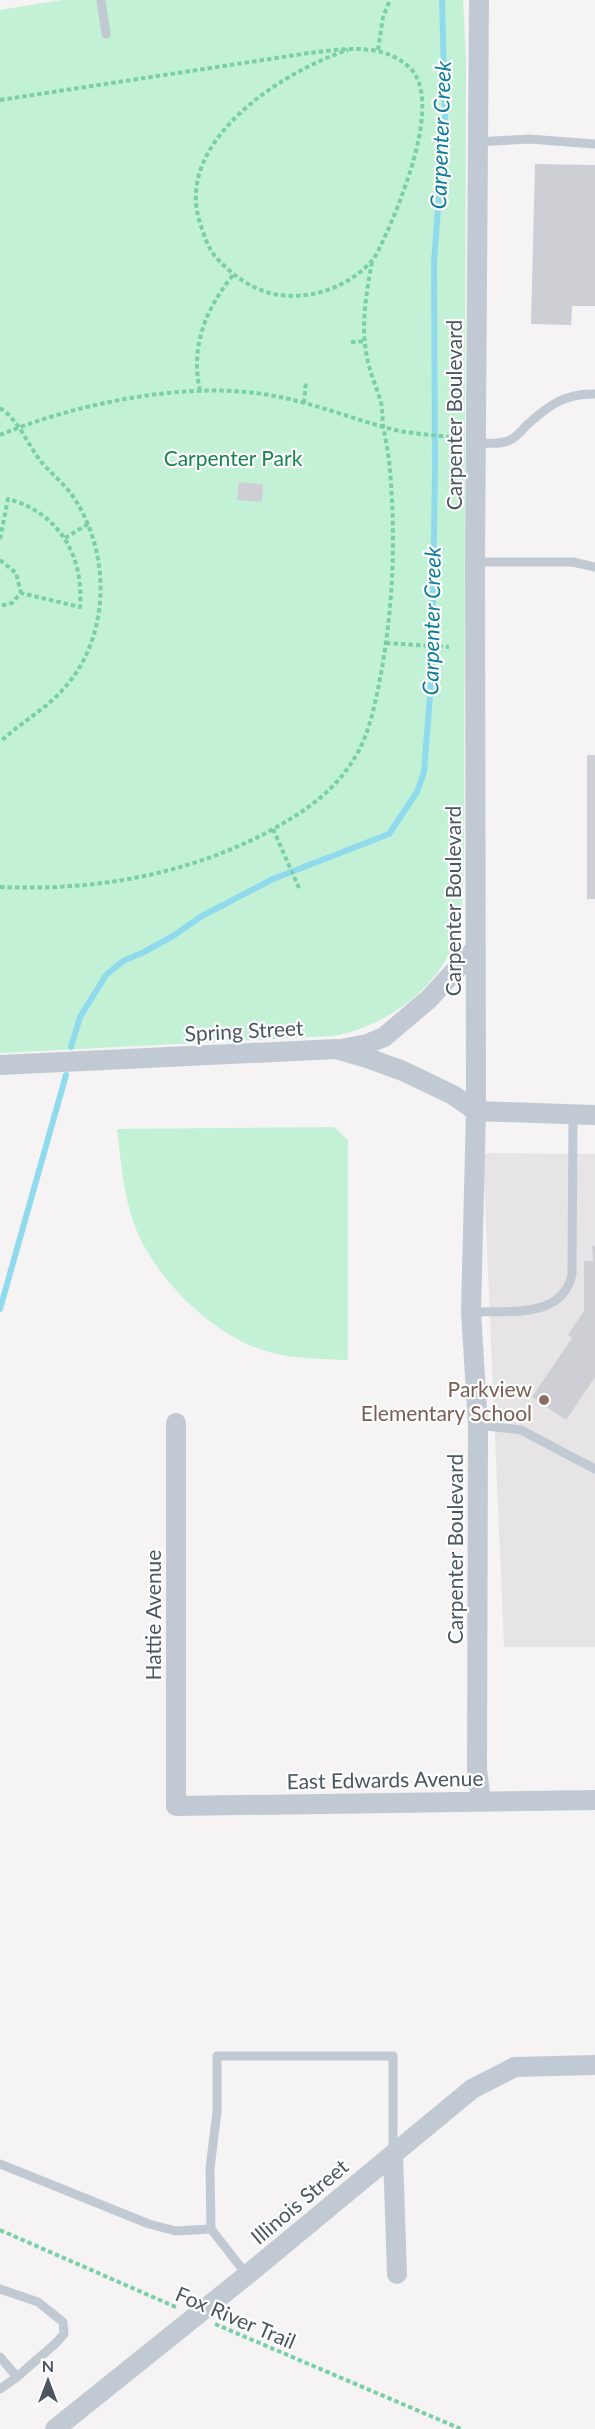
<svg xmlns="http://www.w3.org/2000/svg" width="595" height="2429" font-family="Lato,sans-serif">
  <style>
    .education { fill: #e6e4e5 }
    .green { fill: #c3f1d5 }
    .lines { fill: none; stroke-linecap: round; stroke-linejoin: round }
    .stream { stroke: #90daee; stroke-width: 6 }
    .building { fill: #cdcfd5 }
    .path { stroke: #7ad0a6; stroke-width: 4; stroke-dasharray: 4.5 3; stroke-linecap: butt }
    .service { stroke: #c1cad2; stroke-width: 9 }
    .minor { stroke: #c1cad2; stroke-width: 20 }
    .education-dot { fill: #8d6e63; stroke: #fff; stroke-width: 2 }
    .labels { text-anchor: middle; dominant-baseline: central; stroke-width: 4.5; stroke-linejoin: round; paint-order: stroke }
    .street-label { font-size: 21px; fill: #4a5661; stroke: #fff }
    .park-label { font-size: 21px; fill: #17864f; stroke: #fff }
    .education-label { font-size: 21px; fill: #785e54; stroke: #fff; text-anchor: end }
    .water-label { font-size: 22px; font-style: italic; fill: #0c7c9b; stroke: #fff }
  </style>
  <rect width="100%" height="100%" fill="#f5f3f3"/>
  <path class="education" d="M483 1153 595 1154V1647H504Z"/>
  <path class="green" d="M62 0H463L466 59 464 855C463 886 464 918 452 947 433 993 382 1027 334 1036L0 1053V10Z
    M334 1127 348 1140V1360C321 1359 292 1359 266 1351 211 1335 154 1277 134 1224 123 1194 121 1160 117 1129Z"/>
  <g class="lines">
    <path class="stream" d="M71 1047 80 1017 106 975 123 961 144 952 173 936 202 916 273 879 389 834 417 792 424 772 432 670 435 466 434 262 445 116 442 0
      M0 1309 66 1075"/>
  </g>
  <path class="building" d="M535 164 595 165V306H572L571 325 531 324Z
    M239 482 263 484 262 502 237 500Z
    M587 755H595V899H587Z
    M592 1246H595V1377L566 1420 532 1397 572 1338 568 1335 584 1311V1261H593Z"/>
  <g class="lines">
    <path class="path" d="M378 50 383 17 390 0
      M0 100 309 53C342 49 382 42 409 67 443 98 403 195 388 230 383 240 378 254 371 262 347 287 314 299 280 295 255 292 231 275 215 256 207 246 204 235 200 223 173 141 283 71 348 50
      M351 342 365 341
      M200 391C190 346 206 308 234 274
      M304 403 306 382
      M0 408C21 422 28 447 44 465 53 475 64 484 72 495 111 551 111 634 66 686 47 709 21 722 0 742
      M0 435C72 405 176 383 255 393 301 398 346 417 391 429 414 435 436 434 459 439
      M65 538 88 524
      M0 539 8 499C60 513 84 557 80 607L21 593 12 603 0 606
      M0 560 16 573 21 593
      M386 643 449 647
      M273 829 299 888
      M0 887C91 891 182 876 264 834 303 813 336 792 358 752 370 730 375 704 380 679 393 610 396 541 390 471 389 456 386 441 383 426 382 417 383 408 380 399 375 383 368 368 366 351 361 321 367 291 372 261
      M0 2230 178 2308
      M215 2324 461 2429"/>
    <path class="service" d="M101 0 106 34
      M478 142 529 139 595 144
      M477 443C488 443 500 445 510 440 517 437 523 429 528 424 549 405 566 393 595 394
      M475 562H573L595 567
      M471 1312C506 1310 563 1320 572 1274L573 1115
      M478 1425 521 1430 595 1469
      M0 2164 149 2224 176 2231 211 2229 247 2275
      M211 2229 210 2168 217 2112V2056H393V2153
      M0 2289 38 2302 63 2322 64 2334 56 2343 17 2377
      M0 2357 17 2377 0 2389"/>
    <path class="minor" d="M479 0 475 562 476 1111 471 1312 478 1425 477 1769 481 1801
      M341 1049 367 1044 384 1037 429 999 476 948
      M0 1065 336 1049 370 1059 403 1071 453 1095 476 1111 595 1115
      M176 1423V1806L595 1800
      M393 2155 397 2274
      M55 2429 247 2275 472 2089 515 2067 595 2065"/>
  </g>
  <circle class="education-dot" cx="544" cy="1400" r="6"/>
  <g class="labels">
    <g class="street-label">
      <text transform="translate(453 415) rotate(-90)">Carpenter Boulevard</text>
      <text transform="translate(452 901) rotate(-90)">Carpenter Boulevard</text>
      <text transform="translate(244 1030) rotate(-3)">Spring Street</text>
      <text transform="translate(454 1549) rotate(-90)">Carpenter Boulevard</text>
      <text transform="translate(152 1615) rotate(-90)">Hattie Avenue</text>
      <text transform="translate(385 1779) rotate(-1)">East Edwards Avenue</text>
      <text transform="translate(299 2201) rotate(-40)">Illinois Street</text>
      <text transform="translate(236 2317) rotate(23)">Fox River Trail</text>
    </g>
    <g class="park-label">
      <text x="233" y="457">Carpenter Park</text>
    </g>
    <g class="education-label">
      <text x="532" y="1388">Parkview<tspan x="532" dy="24">Elementary School</tspan></text>
    </g>
    <g class="water-label">
      <text transform="translate(440 135) rotate(-88)">Carpenter Creek</text>
      <text transform="translate(431 621) rotate(-89)">Carpenter Creek</text>
    </g>
  </g>
  <g transform="translate(48 2381)" stroke="#ffffff" stroke-width="4.5" paint-order="stroke">
  <path d="M0-4.5L10 22L0 15L-10 22Z" fill="#4a5661"/>
  <text y="-9" font-size="16" font-weight="bold" text-anchor="middle" fill="#4a5661">N</text>
  </g>
</svg>
